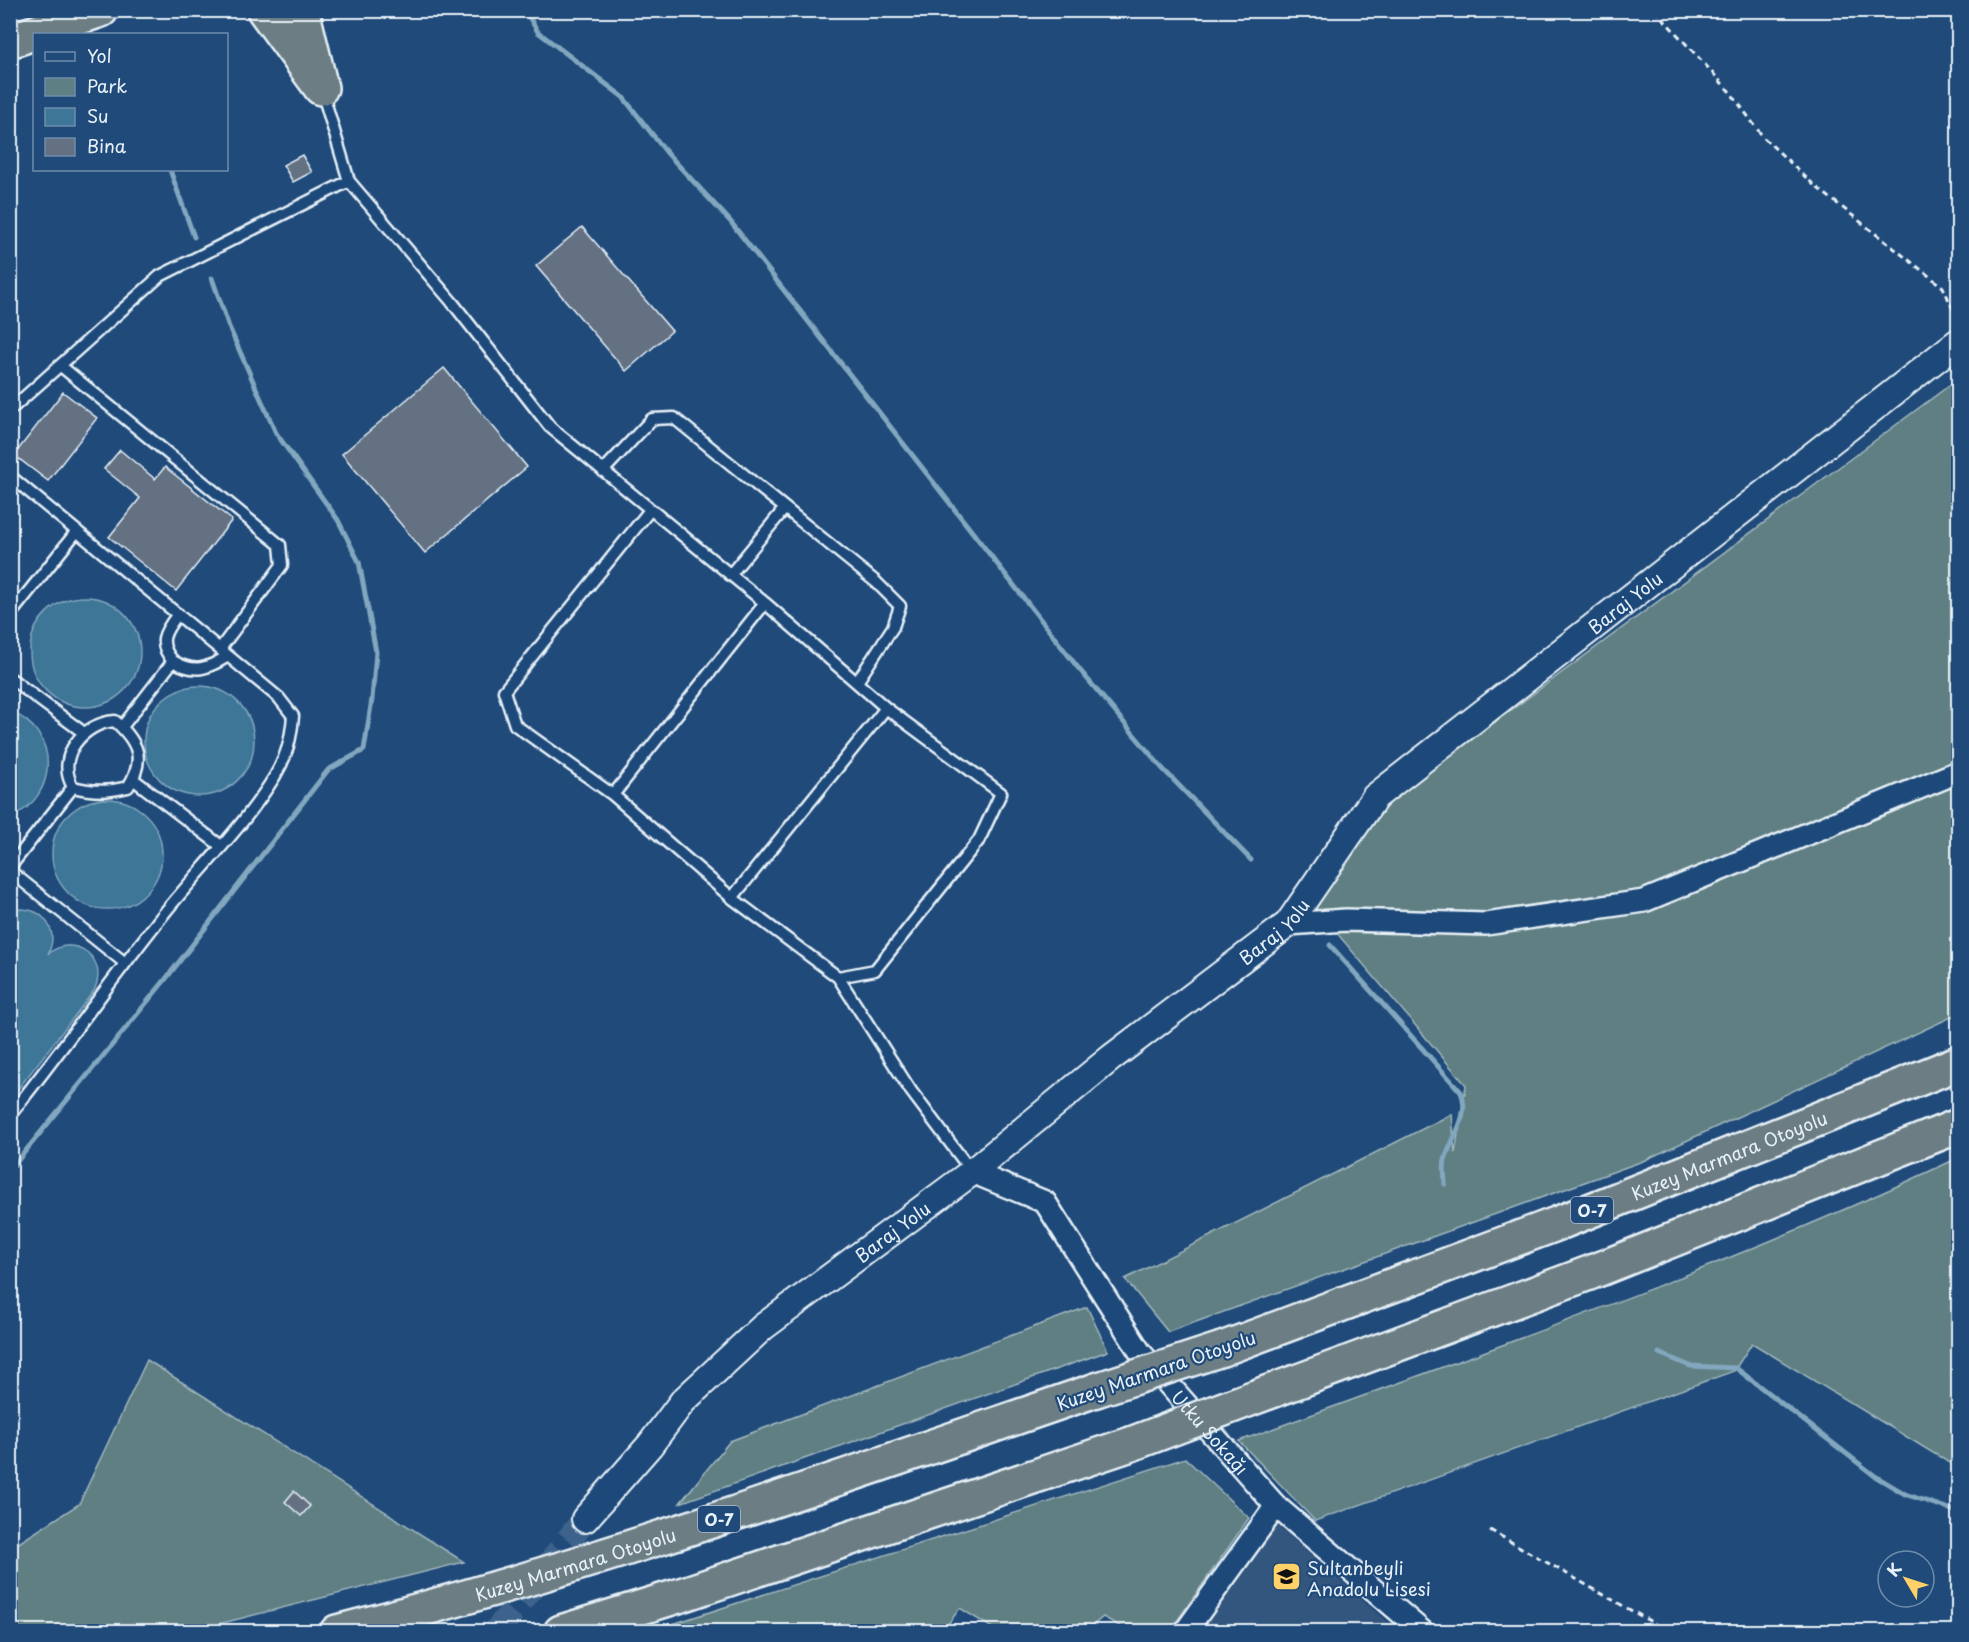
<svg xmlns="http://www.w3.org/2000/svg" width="1969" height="1642" font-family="'Playpen Sans',sans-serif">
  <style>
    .built { fill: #33567d }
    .green { fill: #5e7f83; stroke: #a3b8be; stroke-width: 1.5 }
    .water { fill: #3e7697; stroke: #82a7be; stroke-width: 1.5 }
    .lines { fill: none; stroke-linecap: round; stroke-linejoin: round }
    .stream { stroke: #82a7be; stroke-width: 5 }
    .building { fill: #637183; stroke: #e8f1f8; stroke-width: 1.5 }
    .tertiary-tunnel { stroke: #3d638d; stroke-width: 26; stroke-dasharray: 26 13; stroke-linecap: butt }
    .service-casing { stroke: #e8f1f8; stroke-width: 15 }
    .minor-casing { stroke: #e8f1f8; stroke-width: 26 }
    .tertiary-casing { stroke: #e8f1f8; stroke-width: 30 }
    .trunk-casing { stroke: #e8f1f8; stroke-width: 38 }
    .motorway-casing { stroke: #e8f1f8; stroke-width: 38 }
    .path { stroke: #e8f1f8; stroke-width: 3; stroke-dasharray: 6 4.5; stroke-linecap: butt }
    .service { stroke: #1f4a7a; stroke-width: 10 }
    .minor { stroke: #1f4a7a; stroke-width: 21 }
    .tertiary { stroke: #1f4a7a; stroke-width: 26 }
    .trunk { stroke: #6c7e84; stroke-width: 33 }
    .motorway { stroke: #6c7e84; stroke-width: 33 }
    .motorway-bridge-casing { stroke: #e8f1f8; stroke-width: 38; stroke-linecap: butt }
    .motorway-bridge { stroke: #6c7e84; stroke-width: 33 }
    .labels { text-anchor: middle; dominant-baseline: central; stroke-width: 4.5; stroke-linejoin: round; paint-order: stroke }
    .shield { fill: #1f4a7a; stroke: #acbfd2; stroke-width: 1.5 }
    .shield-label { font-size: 16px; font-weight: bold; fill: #e8f1f8 }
    .street-label { font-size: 18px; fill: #e8f1f8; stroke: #1f4a7a }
    .poi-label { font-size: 18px; fill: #e8f1f8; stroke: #1f4a7a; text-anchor: start }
  </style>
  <rect width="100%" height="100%" fill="#1f4a7a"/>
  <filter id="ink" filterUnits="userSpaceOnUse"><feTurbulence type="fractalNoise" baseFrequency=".0167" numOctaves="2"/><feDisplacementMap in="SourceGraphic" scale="12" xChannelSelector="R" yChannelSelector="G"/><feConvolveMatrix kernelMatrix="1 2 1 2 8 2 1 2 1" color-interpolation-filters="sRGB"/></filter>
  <g filter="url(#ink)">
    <path class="built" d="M1275 1523 1397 1631 1196 1632Z"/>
    <path class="green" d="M1958 379V1014L1643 1161 1168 1332 1125 1279 1452 1114 1455 1153 1466 1085 1313 905 1394 797Z
      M1958 1158V1465L1948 1462 1752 1343 1734 1371 1315 1521 1239 1441C1481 1353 1725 1268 1958 1158Z
      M1087 1307 1108 1351 680 1503 730 1441Z
      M147 1360 464 1562 191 1631 11 1632V1548L79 1504Z
      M1185 1458 1249 1518 1170 1631H1129L1103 1617 1086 1631H997L960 1608 943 1631H651Z"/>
    <path class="water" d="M30 652a55 55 0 1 1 110 0a55 55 0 1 1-110 0Z
      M144 741a55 55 0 1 1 110 0a55 55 0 1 1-110 0Z
      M11 712C60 731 59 797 11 817Z
      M52 854a55 55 0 1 1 110 0a55 55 0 1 1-110 0Z
      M20 909C45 909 59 931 48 954 76 931 111 961 93 992L11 1098 10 912Z"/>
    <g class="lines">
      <path class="stream" d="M525 10 538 32 623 97 667 153 730 221 1079 669 1162 768 1251 860
        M170 170 194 237
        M1330 945 1461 1092C1471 1116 1451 1138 1445 1160 1443 1167 1445 1177 1445 1184
        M10 1170 165 980 328 770 364 750 372 699 376 652 359 562 338 520 276 433 229 327 212 278
        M1659 1353 1690 1366 1736 1368 1875 1476 1905 1494 1958 1512"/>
    </g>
    <path class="building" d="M302 155 312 172 293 182 283 165Z
      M582 227 672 331 626 371 536 266Z
      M444 368 527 467 425 553 342 454Z
      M63 392 97 418 48 481 14 455Z
      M120 450 155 479 165 467 232 520 176 591 109 537 140 498 104 469Z
      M294 1491 310 1506 301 1516 285 1502Z"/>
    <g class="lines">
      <path class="tertiary-tunnel" d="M496 1632 585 1519"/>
      <defs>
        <path id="service" d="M349 181 452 302 550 427 765 603 613 795 515 725 504 691 650 510
          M62 367 280 545 282 565 220 649
          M10 410 160 276 349 181 322 91
          M603 471 652 419 674 418 876 582 900 606 893 627 857 682
          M10 476 279 698 293 716C291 739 287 756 275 776 245 825 202 867 166 911 112 978 64 1048 10 1115
          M730 575 785 508
          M10 615 77 531
          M173 661C195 674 207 669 228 656
          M10 678 84 733
          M115 721C138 742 146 759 128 787 107 792 93 792 73 787 55 757 83 723 115 721Z
          M122 727 173 661C157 643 164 632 178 614
          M133 779 221 846
          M613 795 732 898 886 708 765 603
          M10 867 73 787
          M10 871 125 963
          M732 898 838 977 875 970 979 840 1001 793 886 708
          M838 977 911 1091 972 1172"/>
        <g id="minor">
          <path d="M1288 924 1346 920 1486 924 1644 901 1958 772"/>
          <path id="s1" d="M972 1172 1045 1202 1140 1352 1276 1506 1423 1632"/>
          <path d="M1185 1632 1276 1506"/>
        </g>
        <g id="tertiary">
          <path id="s2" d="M585 1519 650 1445 683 1401 763 1327 972 1172 1111 1058 1288 924 1375 797 1958 342"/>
        </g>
        <path id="trunk" d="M264 10 321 88 302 10
          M10 41 101 10"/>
        <g id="motorway">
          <path id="s3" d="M1222 1349 1559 1223 1958 1063"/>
          <path d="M1250 1399 1592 1272 1958 1126"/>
          <path id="s4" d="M337 1632C595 1566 845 1476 1096 1390"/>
          <path d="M561 1632 678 1596 1131 1444"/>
        </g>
      </defs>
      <use href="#service" class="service-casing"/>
      <use href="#minor" class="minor-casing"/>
      <use href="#tertiary" class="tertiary-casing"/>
      <use href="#trunk" class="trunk-casing"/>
      <use href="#motorway" class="motorway-casing"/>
      <path class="path" d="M1655 10 1731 93 1763 137 1815 186 1943 287 1958 320
        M1490 1530 1669 1632"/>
      <use href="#service" class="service"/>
      <use href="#minor" class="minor"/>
      <use href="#tertiary" class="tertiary"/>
      <use href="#trunk" class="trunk"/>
      <use href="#motorway" class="motorway"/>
      <defs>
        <path id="motorway-bridge" d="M1096 1390 1222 1349
          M1131 1444 1250 1399"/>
      </defs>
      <use href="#motorway-bridge" class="motorway-bridge-casing"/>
      <use href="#motorway-bridge" class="motorway-bridge"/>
    </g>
  </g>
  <defs>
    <symbol id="school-square" viewBox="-11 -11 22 22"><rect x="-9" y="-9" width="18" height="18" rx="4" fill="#ffd166" stroke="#1f4a7a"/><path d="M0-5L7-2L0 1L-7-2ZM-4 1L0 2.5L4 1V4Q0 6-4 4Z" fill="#111"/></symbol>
  </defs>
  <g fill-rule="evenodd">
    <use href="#school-square" x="1270" y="1560" width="33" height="33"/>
  </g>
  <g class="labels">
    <g class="shield">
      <rect x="1571" y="1197" width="42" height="26" rx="4.5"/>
      <rect x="698" y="1506" width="42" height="26" rx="4.5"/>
    </g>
    <g class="shield-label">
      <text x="1592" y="1210">O-7</text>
      <text x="719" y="1519">O-7</text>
    </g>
    <g class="street-label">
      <text stroke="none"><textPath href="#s2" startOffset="1395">Baraj Yolu</textPath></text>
      <text stroke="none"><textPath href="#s2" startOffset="909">Baraj Yolu</textPath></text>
      <text stroke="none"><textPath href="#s3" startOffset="543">Kuzey Marmara Otoyolu</textPath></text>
      <text stroke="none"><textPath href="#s2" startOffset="423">Baraj Yolu</textPath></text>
      <text transform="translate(1156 1370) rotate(-19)">Kuzey Marmara Otoyolu</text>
      <text stroke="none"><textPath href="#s1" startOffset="363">Utku Sokağı</textPath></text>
      <text stroke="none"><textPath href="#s4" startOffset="248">Kuzey Marmara Otoyolu</textPath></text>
    </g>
    <g class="poi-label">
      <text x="1307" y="1567">Sultanbeyli<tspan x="1307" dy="21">Anadolu Lisesi</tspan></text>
    </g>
  </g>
  <rect width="1969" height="1642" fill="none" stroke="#1f4a7a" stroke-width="36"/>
  <rect x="18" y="18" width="1933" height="1606" fill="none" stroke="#e8f1f8" stroke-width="2" filter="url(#ink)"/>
  <rect x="33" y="33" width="195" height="138" fill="#1f4a7a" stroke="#6f8dac" stroke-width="1.5"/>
  <rect x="45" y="52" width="30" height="9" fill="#1f4a7a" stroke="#6f8dac" stroke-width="1.5"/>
  <text x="87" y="63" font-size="18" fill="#e8f1f8">Yol</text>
  <rect x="45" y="78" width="30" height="18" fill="#5e7f83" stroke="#6f8dac" stroke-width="1.5"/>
  <text x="87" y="93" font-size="18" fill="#e8f1f8">Park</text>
  <rect x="45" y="108" width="30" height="18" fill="#3e7697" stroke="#6f8dac" stroke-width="1.5"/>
  <text x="87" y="123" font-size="18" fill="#e8f1f8">Su</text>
  <rect x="45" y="138" width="30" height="18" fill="#637183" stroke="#6f8dac" stroke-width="1.5"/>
  <text x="87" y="153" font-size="18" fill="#e8f1f8">Bina</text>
  <g transform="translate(1906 1579) rotate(309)"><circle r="28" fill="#1f4a7a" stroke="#6f8dac" stroke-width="1.5"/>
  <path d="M0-4.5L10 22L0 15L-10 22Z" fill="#ffd166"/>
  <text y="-9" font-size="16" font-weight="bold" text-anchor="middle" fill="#e8f1f8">K</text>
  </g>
</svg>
